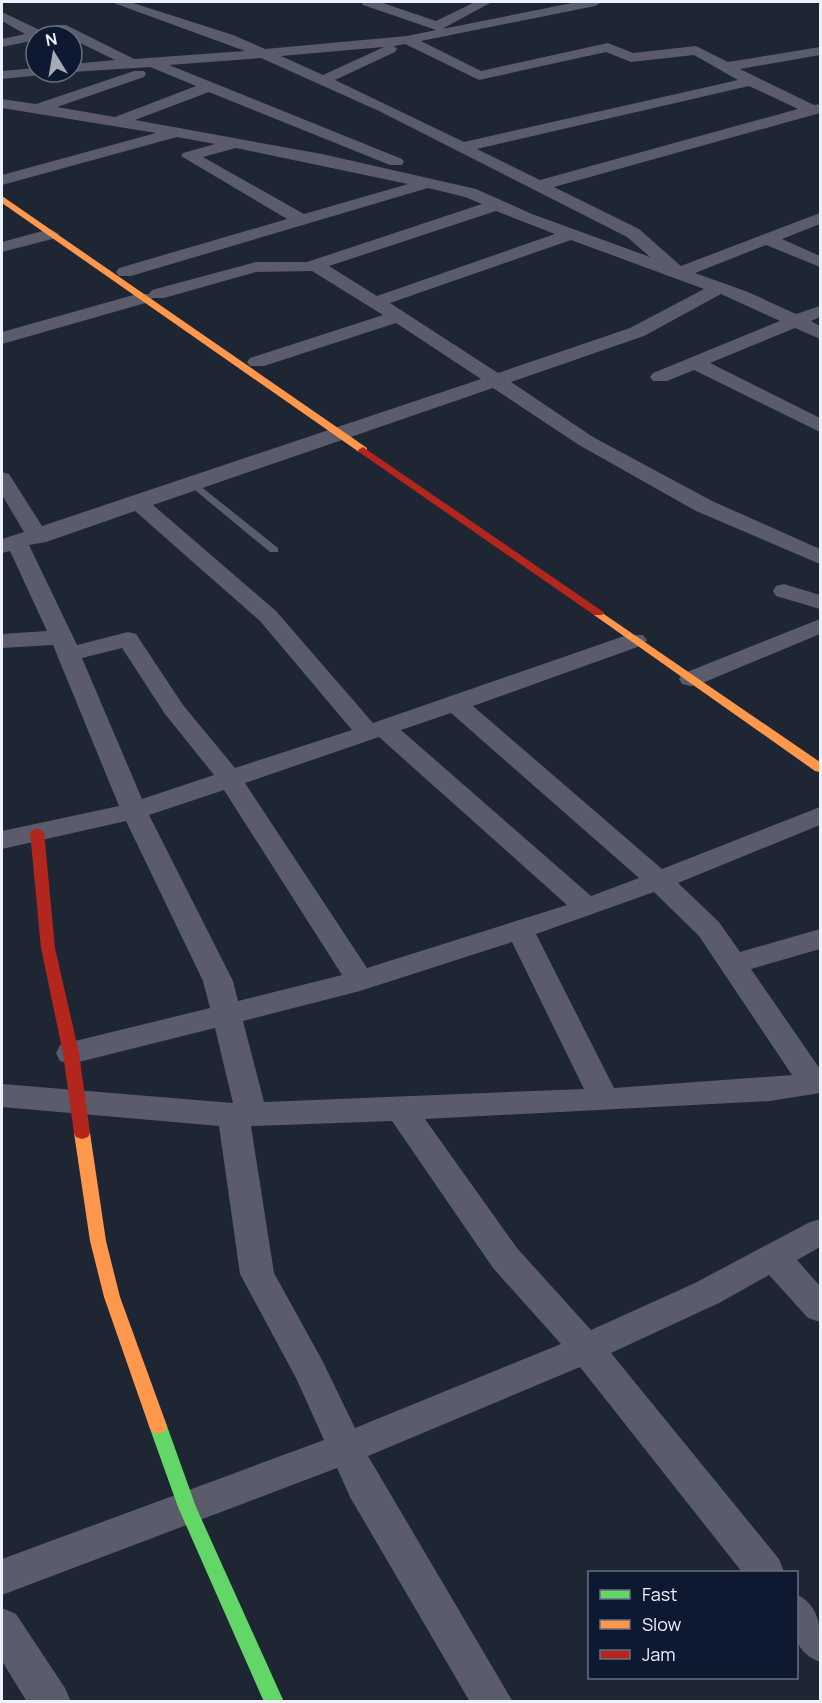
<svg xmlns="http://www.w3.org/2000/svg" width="822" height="1703" font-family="Manrope,sans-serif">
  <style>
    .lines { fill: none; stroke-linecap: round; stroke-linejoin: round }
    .lane { fill: #5a5b6b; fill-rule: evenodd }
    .street { fill: #5a5b6b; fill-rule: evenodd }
    .fast { fill: #63d668; fill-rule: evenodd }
    .slow { fill: #ff974d; fill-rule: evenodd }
    .jam { fill: #b3261e; fill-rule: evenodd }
  </style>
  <rect width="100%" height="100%" fill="#1e2633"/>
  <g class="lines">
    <path class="lane" d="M194 481 278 548V552H270L190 486 189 484Z"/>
    <path class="street" d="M111 2H130L233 35 265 49 407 36 436 30 363 5 361 2H380L436 21 475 2H492L442 29 577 2H602L595 6 421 41 481 71 608 43 633 53 696 46 728 62 820 47V55L740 69 814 105 820 104V113L554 187 639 229 681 266 820 213V224L782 239 820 256V267L766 245 695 273 748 292 796 314 820 306V317L811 321 820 326V339L795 328 710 363 820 418V432L694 370 667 381H653L650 377 653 373 780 321 721 294 644 336 511 382 593 437 712 501 820 549V564L696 511 579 445 493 388 153 505 276 611 373 723 627 635H643L647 640 643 645 473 706 662 869 820 807V825L678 883 719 922 740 952 820 929V949L751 969 820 1069V1093L770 1101 425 1119 517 1248 591 1330 695 1283 808 1223 820 1219V1247L797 1260 820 1286V1322L808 1318 769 1275 719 1303 611 1353 779 1559 784 1572H742L580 1367 368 1456 513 1702H470L350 1497 337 1468 2 1595V1559L324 1440 296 1378 240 1274 219 1126 2 1107V1084L233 1103 215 1028 71 1064 60 1061 56 1053 60 1045 71 1042 210 1008 203 981 126 821 2 849V831L119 806 53 645 2 648V634L47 631 10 551 2 553V539L24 532 2 495V472L9 474 42 526 481 379 396 323 264 366H250L247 362 250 358 383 315 312 271 256 272 164 298H152L149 302 2 344V332L137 294H149L152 290 256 262H307L482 204 465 197 428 188 131 276H119L116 272 119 268 287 219 181 156 183 153 215 144 177 137 2 185V175L156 133 2 108V99L36 104 134 71H144L146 74 144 77 57 107 115 117 196 86 150 67 72 72H70L72 64 115 60 72 39V36L56 31V25H66L134 59 245 51ZM405 44 479 80 606 52 631 62 694 55 738 80 464 142 335 80 395 52 397 49 394 46ZM384 47 323 75 281 56ZM261 58 379 111 627 237 650 257 532 214 476 189 322 154 135 120 209 92 390 165H402L404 162 402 159 169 65ZM749 86 798 109 540 180 477 149ZM236 148 408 184 304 214 203 157ZM496 211 555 234 377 296 329 266ZM571 240 704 289 630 328 498 373 390 303ZM135 511 260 621 352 730 235 768 183 705 136 634 128 632 77 645 29 545 46 542ZM122 648 165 714 214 775 142 799 82 658ZM451 713 639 878 591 896 401 730ZM379 737 567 905 367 968 245 783ZM224 790 342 975 238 1001 233 981 149 815ZM654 892 699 936 792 1075 614 1088 536 934ZM512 942 584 1089 264 1102 243 1021 360 991ZM392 1121 493 1268 561 1344 355 1428 322 1360 274 1273 251 1126Z
      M2 12 46 33 48 36H36V40L2 47V39L25 34 2 21Z
      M36 68V72H43L41 75 2 79V71Z
      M50 229 59 234 56 238 2 252V242Z
      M784 584 820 595V609L776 596 773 591 776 586Z
      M820 619V634L700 684 691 686 682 684 679 679 682 674Z
      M796 1594C822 1606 822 1634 820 1662 787 1649 796 1624 796 1594Z
      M2 1608 16 1614 65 1688 71 1702H27L2 1661Z"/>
    <path class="fast" d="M158 1418 164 1420 167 1426 196 1507 284 1702H264L178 1507 149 1426 152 1420Z"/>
    <path class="slow" d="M2 196 367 448V452H359L2 203Z
      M598 610 820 762V772L815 771 594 615 592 613Z
      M82 1127 88 1129 90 1133 106 1241 120 1297 167 1426 164 1432 158 1434 152 1432 149 1426 104 1297 90 1241 74 1133 76 1129Z"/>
    <path class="jam" d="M363 447 602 611 604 613 602 615H594L359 452 358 450Z
      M37 828 44 832 55 948 79 1053 90 1133 88 1137 82 1139 76 1137 74 1133 63 1053 41 948 30 832Z"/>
  </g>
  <rect width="822" height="1703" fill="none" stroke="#ecf2fc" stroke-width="6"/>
  <rect x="588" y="1571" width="210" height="108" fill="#0d1931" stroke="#667082" stroke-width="1.5"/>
  <rect x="600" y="1590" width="30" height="9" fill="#63d668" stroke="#667082" stroke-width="1.5"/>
  <text x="642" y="1601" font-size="18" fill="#ecf2fc">Fast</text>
  <rect x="600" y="1620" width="30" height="9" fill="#ff974d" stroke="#667082" stroke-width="1.5"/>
  <text x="642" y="1631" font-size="18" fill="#ecf2fc">Slow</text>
  <rect x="600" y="1650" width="30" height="9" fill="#b3261e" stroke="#667082" stroke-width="1.5"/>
  <text x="642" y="1661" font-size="18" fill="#ecf2fc">Jam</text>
  <g transform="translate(54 54) rotate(349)"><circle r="28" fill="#0d1931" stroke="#667082" stroke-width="1.5"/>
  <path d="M0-4.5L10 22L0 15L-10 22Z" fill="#a4abb6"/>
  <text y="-9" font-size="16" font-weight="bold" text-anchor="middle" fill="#ecf2fc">N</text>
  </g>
</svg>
